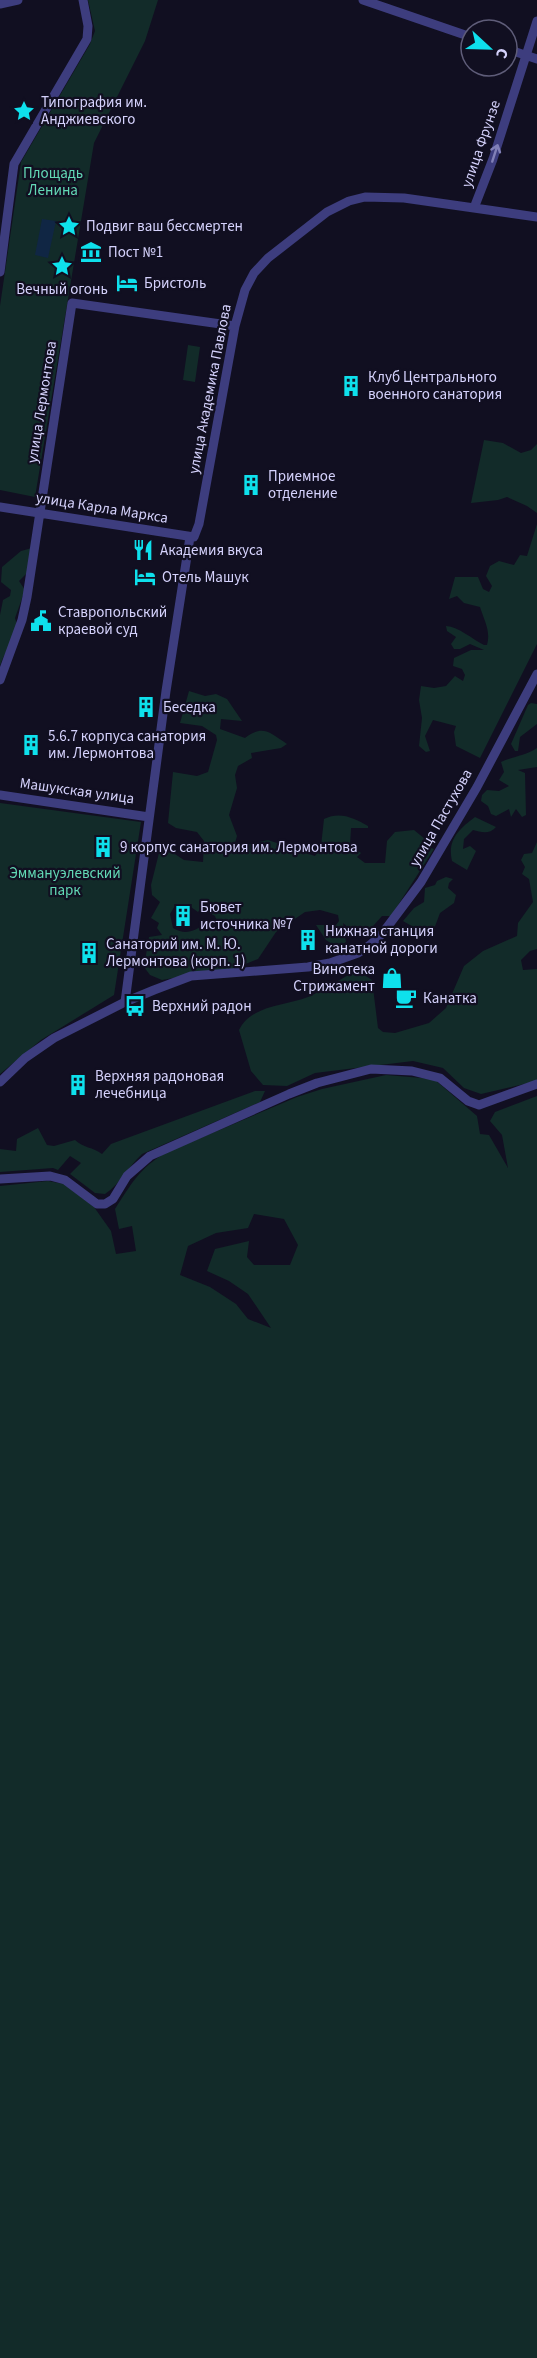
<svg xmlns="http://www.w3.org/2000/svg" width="537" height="2358" font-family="'Source Sans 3',sans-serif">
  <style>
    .green { fill: #122b29; fill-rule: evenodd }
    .water { fill: #102644 }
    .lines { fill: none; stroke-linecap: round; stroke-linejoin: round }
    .minor { stroke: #3d3d7e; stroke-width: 9 }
    .oneway { stroke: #8180b7 }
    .labels { text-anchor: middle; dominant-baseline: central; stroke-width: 4.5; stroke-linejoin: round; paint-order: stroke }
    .poi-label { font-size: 15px; fill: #d5d2fc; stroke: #110f21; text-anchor: start }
    .street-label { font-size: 15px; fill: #d5d2fc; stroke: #110f21 }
    .park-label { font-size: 15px; fill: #62d8b5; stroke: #110f21 }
  </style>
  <rect width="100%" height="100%" fill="#110f21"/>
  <path class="green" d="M88 0H158L145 41 94 143 35 497 0 490V306L21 162 90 44 95 31Z
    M188 345 200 347 195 382 183 380Z
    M484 440 503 443 521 453 531 450 537 444V513L527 506 507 497 498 500 471 503Z
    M537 524V644L480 758 456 746 454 732 456 726 433 720 425 736 430 751 426 752 419 746 422 718 419 700 421 686 434 688 446 686 455 676 463 681 465 675 462 669 453 666 454 658 471 650H484L470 644 460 649H454L451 644 456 637 447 631 446 626C459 627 472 639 484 645H487C491 631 484 620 480 607L464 603 457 596 449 599 455 577H478L483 589 489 592 492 586 486 576 490 566 499 561 514 565 520 555 527 556Z
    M32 548 28 572 19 581 25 590 15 618C22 636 4 650 0 666V615L3 600 10 596 11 590 1 582 2 567 21 551Z
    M189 691 205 696 216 694 227 699 242 721 221 719 220 729 245 738C263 724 270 733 287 744L281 748 251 753 252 758 238 766 235 775 237 788 229 815 237 836 235 843 245 845 268 840 315 856 321 846 324 819C340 811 354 818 368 826V828H351L350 845 361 853 357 857 365 863H385L387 841 395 832 414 830 425 839V846L434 849 391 916H382L366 934 350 929 343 923 346 942 337 947 326 940 316 925H336L339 921 338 915 320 910 305 912 276 932 258 959 218 975H190L162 980 150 975 144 967 149 937 162 935 157 928 159 923 151 918 160 902 152 895 151 885 161 845 184 860 203 862 204 841 197 832 176 828 168 823 173 772 197 776 208 772 217 740 216 735 202 726 180 723ZM176 904 188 905 198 912 201 908 215 916 219 927 207 923C194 931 186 936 173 928L170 914Z
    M531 703 537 704V724L520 737 518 751H515L511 744 528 705Z
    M537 748V767L518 770 525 773 526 815 522 817 516 809 511 817 509 809 496 816 491 814 488 806 481 801 482 795 487 790 499 791 509 786 499 780 504 772 501 762C514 756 525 756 537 748Z
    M0 803 141 822 114 995 41 1040 0 1074Z
    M475 817 496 827C489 835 481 832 473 830L464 839 463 849 470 846 476 851 467 870 452 861C447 840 459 829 475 817Z
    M537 842V949L530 951 521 960 523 970 537 969V1081L481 1094 464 1088 443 1068 413 1061 315 1073 287 1086 263 1085 251 1071 239 1030C251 1005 285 1006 308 997 324 990 339 980 354 972H360L372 980 378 1028 383 1032 395 1033 429 1023 446 1008 464 966 483 951 517 936 518 923 533 902 529 879 522 874 525 867 521 860 524 854 532 853Z
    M446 877 453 879 449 883 448 888 456 895 454 903 440 913 434 929 422 932 403 921 414 908 424 902 425 888 435 885 437 881Z
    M386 1075 434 1079 477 1116 480 1134 489 1135 508 1168 502 1135 490 1121 495 1112 537 1096V2358H0V1186L48 1181 64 1184 94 1207 111 1231 116 1254 136 1251 132 1226 119 1229 115 1209C132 1183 139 1169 165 1153L297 1097 322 1089ZM254 1214 284 1219 298 1245 290 1265H254L247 1257 249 1241 215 1249 207 1271 229 1281 248 1294 271 1328 248 1319 236 1304 210 1287 180 1275 188 1246 216 1233 248 1228Z
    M255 1091H265L260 1102 142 1154C128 1167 121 1183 105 1194L95 1193 70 1174 81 1163 70 1156 58 1170 53 1168 0 1172V1149L16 1151 17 1139 38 1128 47 1145 54 1146 75 1140C83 1148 93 1147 102 1154L111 1144 119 1141Z"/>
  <path class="water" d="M42 219 56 221 48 258 35 255Z"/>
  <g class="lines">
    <path class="minor" d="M363 0 471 37
      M0 4 18 0
      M507 49 537 59
      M474 208 493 159 537 21
      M0 272 14 164 87 39 88 26 83 0
      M0 507 194 537 199 524 235 326 245 290 254 273 268 258 327 212 349 201 365 197 404 198 537 217
      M0 680 22 620 27 597 72 303 235 326
      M0 795 149 817
      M125 1002 166 691 190 537
      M0 1082 25 1058 54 1038 125 1002 154 990 191 976 308 967 330 963 358 953 370 945 382 934 421 882 477 787 537 674
      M0 1179 50 1176 65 1180 97 1204H105L113 1199 127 1176 150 1156 289 1094 317 1083 371 1069 412 1071 440 1078 468 1101 479 1105 537 1084"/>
  </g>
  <defs><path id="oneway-shaft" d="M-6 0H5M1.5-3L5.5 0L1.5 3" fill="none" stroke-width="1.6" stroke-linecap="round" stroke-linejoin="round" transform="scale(1.5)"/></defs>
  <use class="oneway" href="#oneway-shaft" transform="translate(495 153) rotate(-72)"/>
  <defs>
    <symbol id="sight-bare" viewBox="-9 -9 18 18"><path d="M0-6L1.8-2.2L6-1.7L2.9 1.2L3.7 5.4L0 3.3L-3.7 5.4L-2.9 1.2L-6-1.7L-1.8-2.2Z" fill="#0ee0ec" stroke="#110f21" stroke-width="2.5" paint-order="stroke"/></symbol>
    <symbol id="museum-bare" viewBox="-9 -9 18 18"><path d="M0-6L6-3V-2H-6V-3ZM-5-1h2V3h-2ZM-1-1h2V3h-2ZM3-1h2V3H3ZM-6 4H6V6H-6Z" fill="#0ee0ec" stroke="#110f21" stroke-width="2.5" paint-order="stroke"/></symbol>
    <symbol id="hotel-bare" viewBox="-9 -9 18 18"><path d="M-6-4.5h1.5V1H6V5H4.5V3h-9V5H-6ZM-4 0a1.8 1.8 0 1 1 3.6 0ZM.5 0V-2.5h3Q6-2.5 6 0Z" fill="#0ee0ec" stroke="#110f21" stroke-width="2.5" paint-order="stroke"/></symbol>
    <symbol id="building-bare" viewBox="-9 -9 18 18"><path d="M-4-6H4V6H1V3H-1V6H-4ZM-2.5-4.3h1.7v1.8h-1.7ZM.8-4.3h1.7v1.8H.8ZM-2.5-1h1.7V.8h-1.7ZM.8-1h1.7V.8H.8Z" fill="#0ee0ec" stroke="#110f21" stroke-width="2.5" paint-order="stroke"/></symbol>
    <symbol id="restaurant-bare" viewBox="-9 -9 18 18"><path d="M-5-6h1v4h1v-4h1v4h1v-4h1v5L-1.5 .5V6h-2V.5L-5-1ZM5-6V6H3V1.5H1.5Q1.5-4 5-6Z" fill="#0ee0ec" stroke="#110f21" stroke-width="2.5" paint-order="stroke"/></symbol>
    <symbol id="civic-bare" viewBox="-9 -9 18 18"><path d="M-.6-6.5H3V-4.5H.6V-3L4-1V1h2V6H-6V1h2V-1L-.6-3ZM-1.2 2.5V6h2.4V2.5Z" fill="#0ee0ec" stroke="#110f21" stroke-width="2.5" paint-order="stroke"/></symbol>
    <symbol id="shop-bare" viewBox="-9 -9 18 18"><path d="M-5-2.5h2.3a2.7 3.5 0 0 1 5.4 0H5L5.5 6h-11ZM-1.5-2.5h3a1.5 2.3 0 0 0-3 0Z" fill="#0ee0ec" stroke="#110f21" stroke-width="2.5" paint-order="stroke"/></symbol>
    <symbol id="cafe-bare" viewBox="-9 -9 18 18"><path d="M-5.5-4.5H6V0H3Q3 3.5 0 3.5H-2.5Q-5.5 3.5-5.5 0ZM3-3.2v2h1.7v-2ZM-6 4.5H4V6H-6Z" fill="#0ee0ec" stroke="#110f21" stroke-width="2.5" paint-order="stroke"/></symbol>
    <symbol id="bus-bare" viewBox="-9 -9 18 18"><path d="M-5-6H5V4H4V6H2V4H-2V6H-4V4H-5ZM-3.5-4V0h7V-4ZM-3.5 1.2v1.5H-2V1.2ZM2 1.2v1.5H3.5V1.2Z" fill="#0ee0ec" stroke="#110f21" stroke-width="2.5" paint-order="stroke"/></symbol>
  </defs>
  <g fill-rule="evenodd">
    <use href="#sight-bare" x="9" y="96" width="30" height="30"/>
    <use href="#sight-bare" x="54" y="211" width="30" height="30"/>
    <use href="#museum-bare" x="76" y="237" width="30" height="30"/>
    <use href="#sight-bare" x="47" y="251" width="30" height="30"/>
    <use href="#hotel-bare" x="112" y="268" width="30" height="30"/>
    <use href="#building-bare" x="336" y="371" width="30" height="30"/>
    <use href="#building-bare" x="236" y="470" width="30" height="30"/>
    <use href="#restaurant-bare" x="128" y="535" width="30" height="30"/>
    <use href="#hotel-bare" x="130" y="562" width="30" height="30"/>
    <use href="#civic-bare" x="26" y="606" width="30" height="30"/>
    <use href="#building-bare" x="131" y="692" width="30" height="30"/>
    <use href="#building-bare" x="16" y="730" width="30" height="30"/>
    <use href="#building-bare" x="88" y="832" width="30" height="30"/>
    <use href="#building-bare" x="168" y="901" width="30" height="30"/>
    <use href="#building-bare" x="293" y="925" width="30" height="30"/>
    <use href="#building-bare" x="74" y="938" width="30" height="30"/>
    <use href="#shop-bare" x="377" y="963" width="30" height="30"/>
    <use href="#cafe-bare" x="391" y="983" width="30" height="30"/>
    <use href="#bus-bare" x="120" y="991" width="30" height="30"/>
    <use href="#building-bare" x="63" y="1070" width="30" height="30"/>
  </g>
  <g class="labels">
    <g class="poi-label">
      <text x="41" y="102">Типография им.<tspan x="41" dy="17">Анджиевского</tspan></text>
      <text x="86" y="226">Подвиг ваш бессмертен</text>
      <text x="108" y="252">Пост №1</text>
      <text x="144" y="283">Бристоль</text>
      <text x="62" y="289" text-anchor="middle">Вечный огонь</text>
      <text x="368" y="377">Клуб Центрального<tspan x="368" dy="17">военного санатория</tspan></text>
      <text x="268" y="476">Приемное<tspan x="268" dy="17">отделение</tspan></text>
      <text x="160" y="550">Академия вкуса</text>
      <text x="162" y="577">Отель Машук</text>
      <text x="58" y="612">Ставропольский<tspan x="58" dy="17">краевой суд</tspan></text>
      <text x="163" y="707">Беседка</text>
      <text x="48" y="736">5.6.7 корпуса санатория<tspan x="48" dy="17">им. Лермонтова</tspan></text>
      <text x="120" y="847">9 корпус санатория им. Лермонтова</text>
      <text x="200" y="907">Бювет<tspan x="200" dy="17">источника №7</tspan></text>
      <text x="325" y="931">Нижная станция<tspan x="325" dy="17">канатной дороги</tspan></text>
      <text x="106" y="944">Санаторий им. М. Ю.<tspan x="106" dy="17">Лермонтова (корп. 1)</tspan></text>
      <text x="375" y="969" text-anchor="end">Винотека<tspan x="375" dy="17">Стрижамент</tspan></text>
      <text x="423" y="998">Канатка</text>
      <text x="152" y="1006">Верхний радон</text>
      <text x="95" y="1076">Верхняя радоновая<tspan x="95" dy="17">лечебница</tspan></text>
    </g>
    <g class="street-label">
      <text transform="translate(481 144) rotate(-71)">улица Фрунзе</text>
      <text transform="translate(210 389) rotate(-79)">улица Академика Павлова</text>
      <text transform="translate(42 402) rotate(-81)">улица Лермонтова</text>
      <text transform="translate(102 508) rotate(9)">улица Карла Маркса</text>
      <text transform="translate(77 791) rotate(8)">Машукская улица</text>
      <text transform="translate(441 818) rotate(-60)">улица Пастухова</text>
    </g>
    <g class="park-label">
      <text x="53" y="173">Площадь<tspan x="53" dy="17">Ленина</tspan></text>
      <text x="65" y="873">Эммануэлевский<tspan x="65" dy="17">парк</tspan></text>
    </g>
  </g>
  <g transform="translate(489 48) rotate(112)"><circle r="28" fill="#110f21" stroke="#5f5d79" stroke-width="1.5"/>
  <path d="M0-4.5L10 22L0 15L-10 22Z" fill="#0ee0ec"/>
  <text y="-9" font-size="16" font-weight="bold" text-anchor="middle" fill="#d5d2fc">С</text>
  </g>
</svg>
